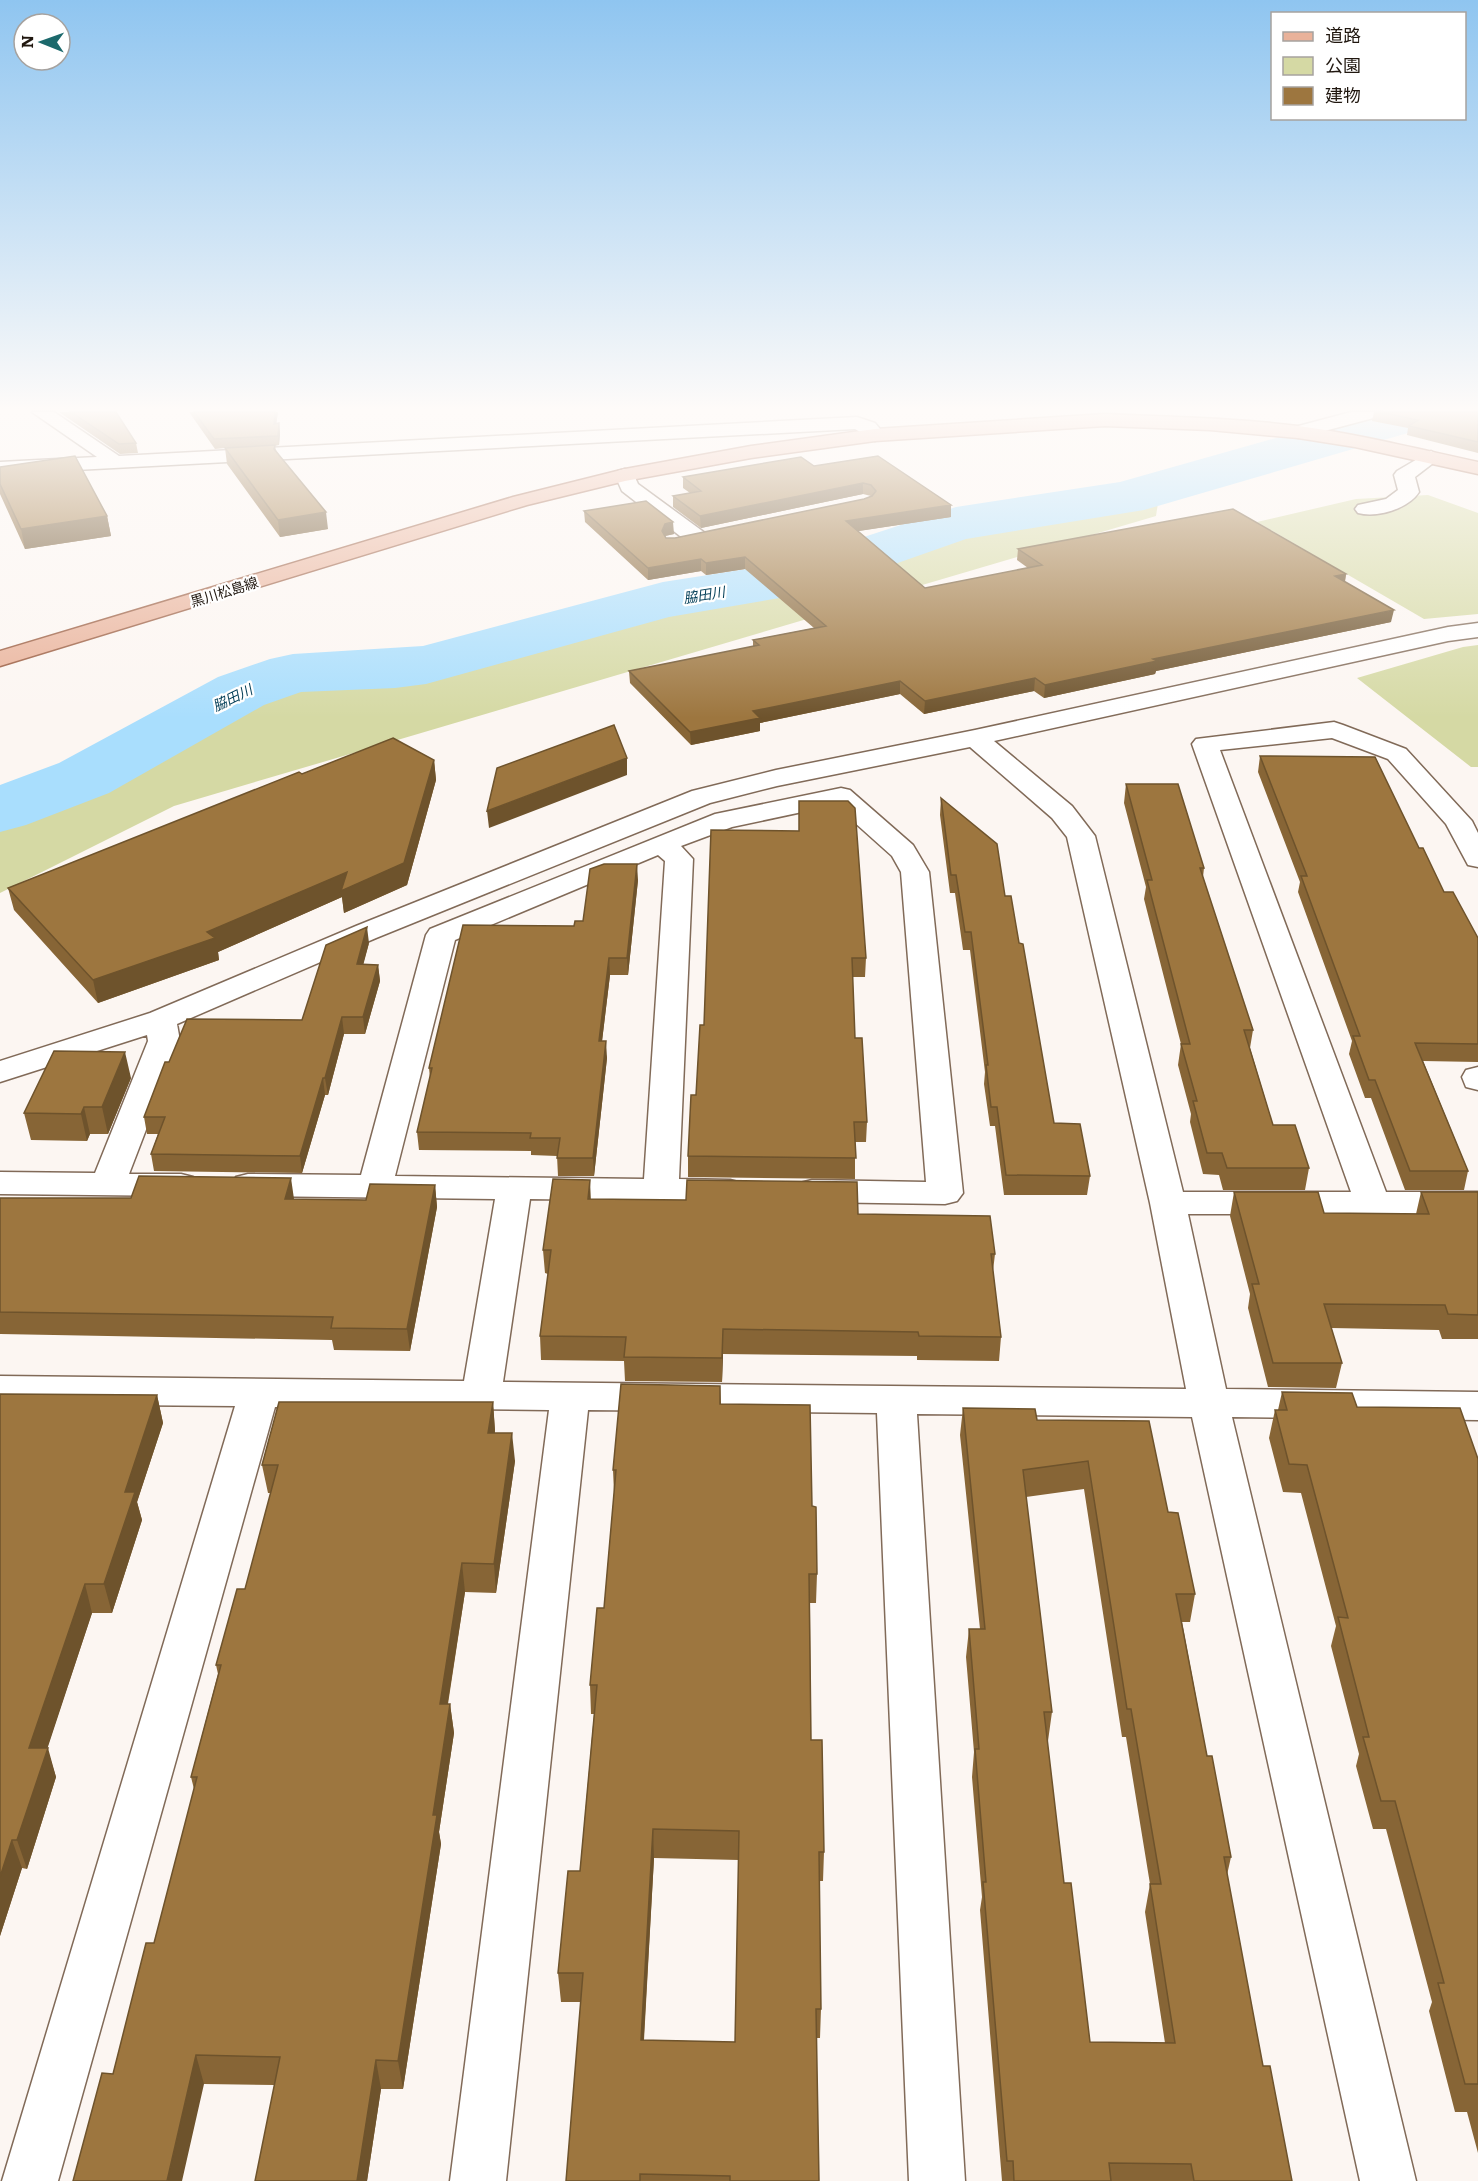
<svg xmlns="http://www.w3.org/2000/svg" width="1478" height="2181" font-family="Literata,'Noto Sans JP',serif">
  <style>
    .green { fill: #d5d9a4 }
    .lines { fill: none; stroke-linecap: round; stroke-linejoin: round }
    .river { fill: #a9defd; fill-rule: evenodd }
    .minor-casing { stroke: #816a58; stroke-width: 3 }
    .major-casing { stroke: #995a3d; stroke-width: 3 }
    .minor { fill: #fff; fill-rule: evenodd }
    .major { fill: #e9b29a; fill-rule: evenodd }
    .wall { fill: #876536; fill-rule: evenodd }
    .shaded-wall { fill: #6e532c }
    .building { fill: #9d763f; stroke: #6e532c; stroke-width: 1.5; fill-rule: evenodd }
    .labels { text-anchor: middle; dominant-baseline: central; stroke-width: 4.5; stroke-linejoin: round; paint-order: stroke }
    .far-street-label { font-size: 14px; fill: #20170f; stroke: #fff }
    .far-water-label { font-size: 14px; font-style: italic; fill: #043f58; stroke: #fff }
  </style>
  <rect width="100%" height="100%" fill="#fcf6f2"/>
  <path class="green" d="M1428 495 1478 513V614L1424 619 1257 522 1356 499Z
    M1158 503 1156 516 174 806 0 893V817L93 780 283 680 417 672 960 527Z
    M1478 645V767H1471L1357 678 1463 647Z"/>
  <g class="lines">
    <path class="river" d="M1368 412H1449L1442 423 1144 510 966 539 815 592 669 617 426 684 395 688 301 692 264 705 109 793 26 825 0 832V785L59 763 218 677 270 659 293 654 423 646 663 582 784 563 956 507 1120 482Z"/>
    <defs>
      <path id="minor" d="M32 412H54L119 456 857 417 875 423 885 435 875 441 855 429 0 474V462L97 457Z
        M1351 412H1383L1381 416 1298 438 1288 432 1291 428Z
        M1431 451 1441 457 1415 477 1419 492C1408 509 1377 518 1358 513L1355 509 1358 505 1386 499 1398 490 1394 475 1397 471Z
        M625 469 632 471 638 484 705 533 708 538 705 543H689L622 491 615 475 618 471Z
        M1478 623V637L1448 641 994 741 1072 806 1095 836 1183 1192H1351L1192 744 1196 739 1334 722 1343 725 1406 749 1472 821 1478 833V867L1468 865 1446 824 1388 759 1332 738 1220 750 1386 1192H1478V1214H1188L1226 1389 1478 1392V1420L1232 1417 1416 2181H1360L1192 1417 917 1414 965 2181H909L877 1413 588 1410 506 2181H450L549 1410 275 1407 58 2181H2L235 1406 0 1404V1376L464 1381 495 1199 248 1196 236 1193 231 1185 236 1177 248 1174 361 1175 426 935 430 929 715 814 841 788 850 790 913 845 929 872 963 1193 957 1201 945 1204 812 1202 800 1199 794 1191 800 1183 812 1180 926 1182 901 872 892 856 835 805 732 827 681 846 693 859 679 1179 730 1180 742 1183 748 1191 742 1199 730 1202 530 1199 503 1382 1186 1389 1150 1203 1067 837 1052 818 970 747 777 786 710 803 376 938 177 1024 180 1041 129 1174H181L193 1177 198 1185 193 1193 181 1196 0 1194V1172L95 1173 148 1041 147 1035 0 1082V1061L150 1013 356 926 692 791 776 770 975 730 1448 627ZM658 855 665 861 644 1179 395 1176 455 940Z
        M1478 1067V1090L1466 1087 1462 1077 1466 1070Z"/>
      <path id="major" d="M1105 414C1169 417 1234 418 1298 426 1358 434 1418 449 1478 462V474L1355 447 1298 438 1210 430 1105 426 875 441 751 458 625 481 527 505 0 666V651L513 497 625 469 751 446 875 429Z"/>
    </defs>
    <use href="#minor" class="minor-casing"/>
    <use href="#major" class="major-casing"/>
    <use href="#minor" class="minor"/>
    <use href="#major" class="major"/>
  </g>
  <path class="wall" d="M59 412H116L136 443 138 453 120 454Z
    M189 412H278L276 424 279 423 280 433 279 445 275 446 276 450 328 529 280 537 227 464 225 448 215 449Z
    M1374 412H1478V453L1407 435 1408 428 1372 421Z
    M878 456 951 517 858 531 925 588 1028 568 1017 560 1018 549 1346 574 1345 582 1391 622 1156 671 1155 674 1044 698 1034 691 924 714 900 694 760 723V731L691 745 630 683 629 671 753 647V640L814 628 745 569 706 575 701 571 648 580 585 522 584 511 674 534 665 536 666 538H675L864 499 871 496 863 494 701 528 673 507V496L690 493 683 488V477L814 466Z
    M0 467 107 516 111 536 25 549 0 494Z
    M1260 756 1419 848 1444 892 1478 938V1062L1423 1061 1468 1171 1464 1190H1405L1371 1098H1365L1349 1054 1352 1041 1298 892 1300 882 1258 772Z
    M434 760 436 780 407 885 344 913 342 897 218 952 219 960 98 1003 14 910 8 888 302 774Z
    M1126 784 1204 868 1203 877 1253 1030 1250 1048 1273 1125 1309 1168 1305 1190H1223L1219 1175 1203 1174 1190 1122 1191 1114 1178 1065 1181 1044 1144 899 1146 887 1124 803Z
    M941 798 1005 896 1019 943 1054 1123 1090 1176 1087 1195H1004L995 1126H990L984 1084 985 1072 970 950H963L955 893H950L940 815Z
    M799 801 866 958 865 977H852L855 1038 867 1122 866 1142H855V1179L688 1177V1156L696 1095 799 831Z
    M638 880 628 975H610L602 1041 607 1058 594 1176H558L557 1156 531 1155V1151L419 1150 417 1132 430 1078 429 1068 574 926 583 921Z
    M369 943 363 964 378 965 380 981 365 1034H344L328 1095H325L302 1173 154 1171 151 1154 158 1134H147L144 1117 302 1020Z
    M131 1078 108 1134H90L87 1141 31 1140 24 1113Z
    M435 1185 437 1207 410 1351 334 1350 332 1340 0 1334V1198L366 1200Z
    M1234 1192 1324 1213 1416 1214 1421 1192H1478V1339H1442L1439 1330 1331 1328 1342 1363 1336 1388 1268 1387 1248 1308 1250 1294 1230 1216Z
    M591 1199 858 1214 995 1254 993 1271 1001 1337 999 1361 917 1360V1356L723 1354 722 1382 625 1381 624 1361 541 1360 540 1336 548 1274 545 1273 543 1250Z
    M720 1386 721 1404 812 1506 817 1574 816 1603H810L811 1740 824 1852 823 1881H819L821 2009 820 2038H816L819 2181H566L581 2002H561L558 1973 580 1871 594 1714H591L590 1685 604 1608 614 1493 613 1470ZM654 1858 739 1860 735 2042 644 2040Z
    M1282 1392 1357 1407 1478 1459V2153L1467 2112H1455L1429 2011 1432 2002 1386 1829H1373L1356 1766 1359 1754 1331 1646 1336 1626 1301 1493 1283 1492 1269 1438 1275 1410H1278Z
    M0 1394 157 1395 163 1423 137 1502 142 1520 112 1613H92L47 1748 56 1777 27 1869 22 1868 0 1936Z
    M493 1402 495 1433 515 1461 496 1593 465 1592 448 1704H450L454 1733 439 1832 441 1844 403 2089H381L367 2181H255L275 2085 204 2084 113 2074 154 1943 194 1789 191 1777 218 1674 216 1665 245 1589 271 1493H268L262 1465Z
    M963 1408 1037 1420 1168 1512 1195 1594 1190 1622H1182L1207 1756 1231 1857 1227 1875 1263 2066 1292 2181H1002L980 1910 982 1897 972 1777 974 1752 966 1657 969 1629H980L960 1435ZM1084 1489 1122 1737H1126L1150 1884 1145 1912 1165 2043 1090 2042 1064 1883 1047 1741H1048L1052 1712 1026 1497Z"/>
  <path class="shaded-wall" d="M275 412H278L275 433 274 424Z
    M279 423 280 433 279 445 278 436Z
    M863 483V494L701 528 700 516Z
    M951 505V517L846 533V521Z
    M326 512 328 529 280 537 278 520Z
    M107 516 111 536 25 549 21 529Z
    M673 522 674 534 665 536 662 531 665 524Z
    M745 557V569L706 575V563Z
    M701 559V571L648 580V568Z
    M1346 574 1344 586 1335 576Z
    M1394 610 1391 622 1156 671 1155 674 1044 698 1045 685 1153 659Z
    M1035 678 1034 691 924 714 925 701Z
    M900 681V694L760 723V731L691 745 690 732 753 711Z
    M627 758V775L489 828 487 811Z
    M434 760 436 780 407 885 344 913 342 897 218 952 219 960 98 1003 93 980 207 932Z
    M637 864 638 880 628 975 627 958Z
    M367 927 369 943 359 981 357 964Z
    M609 958 610 975 600 1058 599 1041Z
    M378 965 380 981 365 1034 363 1017Z
    M342 1017 344 1034 328 1095 325 1078Z
    M606 1041 607 1058 594 1176 593 1158Z
    M125 1052 131 1078 108 1134 102 1107Z
    M323 1078 325 1095 302 1173 300 1156Z
    M84 1107 90 1134 87 1141 81 1114Z
    M291 1178 294 1199H285Z
    M590 1180 591 1203 588 1199Z
    M435 1185 437 1207 410 1351 407 1329Z
    M723 1329V1354L722 1382V1358Z
    M157 1395 163 1423 137 1502 142 1520 112 1613 104 1584 125 1492Z
    M493 1402 495 1430 491 1461 488 1433Z
    M512 1433 515 1461 496 1593 494 1564Z
    M462 1563 465 1592 443 1733 440 1704Z
    M85 1584 92 1613 38 1777 29 1748Z
    M450 1704 454 1733 439 1832 441 1844 403 2089 398 2061 433 1815Z
    M48 1748 56 1777 27 1869 17 1840Z
    M653 1829 654 1858 642 2069 641 2040Z
    M12 1840 22 1868 0 1936V1877Z
    M196 2055 204 2084 182 2181H167Z
    M376 2060 381 2089 367 2181H357Z"/>
  <path class="building" d="M71 412H116L136 443 119 444Z
    M194 412H275L274 424 279 423 278 436 214 439Z
    M1379 412H1478V442L1409 426 1418 420Z
    M275 445 274 449 326 512 278 520 225 448Z
    M75 456 107 516 21 529 0 484V467Z
    M878 456 951 505 846 521 925 588 1042 565 1018 549 1233 509 1346 574 1335 576 1394 610 1153 659 1157 661 1045 685 1035 678 925 701 900 681 753 711 760 718 690 732 629 671 759 645 753 640 826 626 745 557 706 563 701 559 648 568 584 511 646 501 673 522 665 524 662 531 666 538H675L864 499 872 496 876 491 871 485 863 483 700 516 673 496 701 491 683 477 801 457 814 466Z
    M614 725 627 758 487 811 497 768Z
    M393 738 434 760 404 863 341 891 347 872 207 932 215 938 93 980 8 888 299 772 302 774Z
    M1260 756 1375 757 1419 848H1423L1444 892H1453L1478 938V1044L1415 1043 1468 1171H1410L1375 1080H1369L1353 1036H1360L1301 876H1307Z
    M1126 784H1178L1204 868H1200L1253 1030H1244L1273 1125H1295L1309 1168H1227L1222 1153H1207L1193 1101H1197L1181 1044H1190L1147 880H1152Z
    M941 798 997 844 1005 896H1011L1019 943 1023 944 1054 1123 1080 1124 1090 1176 1006 1175 997 1107H991L986 1065H988L971 932H965L956 875H951Z
    M799 801H848L855 808 866 958H852L855 1038H862L867 1122H854L856 1158 688 1156 691 1095H696L700 1025H704L711 830 799 831Z
    M604 864H637L627 958H609L599 1041H606L593 1158H557L560 1138H530L531 1133 417 1132 432 1068H429L463 925 574 926 575 921H583L590 869Z
    M367 927 357 964 378 965 363 1017H342L325 1078H323L300 1156 151 1154 165 1117H144L165 1062H169L187 1019 302 1020 326 945Z
    M54 1051 125 1052 102 1107H84L81 1114 24 1113Z
    M139 1176 291 1178 285 1199 366 1200 370 1184 435 1185 407 1329 331 1328 333 1317 0 1312V1198H131Z
    M553 1179 590 1180 588 1199 686 1200 687 1180 857 1182 858 1214 990 1216 995 1254H991L1001 1337 919 1336 918 1332 723 1329 722 1358 624 1357 626 1337 540 1336 551 1250H543Z
    M1234 1192H1318L1324 1213 1429 1214 1421 1192H1478V1315L1448 1314 1445 1305 1324 1304 1342 1363H1273L1252 1284H1259Z
    M621 1384 720 1386V1404L810 1405 812 1506 816 1507 817 1574H809L811 1740H822L824 1852H819L821 2009H816L819 2181H730V2176L640 2174V2181H566L583 1973H558L568 1871H580L597 1685H590L597 1608H604L616 1470H613ZM653 1829 739 1831 735 2042 641 2040Z
    M1282 1392 1352 1393 1357 1407 1460 1408 1478 1459V2085V2084H1465L1438 1983H1444L1395 1801H1381L1363 1737H1369L1338 1617 1348 1618 1307 1465 1289 1464 1275 1410H1287Z
    M0 1394 157 1395 125 1492H135L104 1584H85L29 1748H48L17 1840H12L0 1877Z
    M279 1402H493L488 1433H512L494 1564 462 1563 440 1704H450L433 1815H437L398 2061 376 2060 357 2181H255L280 2057 196 2055 167 2181H73L102 2073 113 2074 146 1943H154L197 1777H191L221 1665H216L237 1589H245L278 1465H262Z
    M963 1408 1035 1409 1037 1420 1149 1421 1168 1512 1178 1513 1195 1594H1176L1207 1756H1212L1231 1857H1224L1263 2066H1270L1292 2181H1194L1191 2164 1109 2163 1111 2181H1014L1013 2161H1007L983 1882H986L975 1749H979L969 1629H985ZM1088 1461 1127 1709H1131L1161 1884H1150L1175 2043 1090 2042 1071 1883H1064L1044 1712H1052L1023 1470Z"/>
  <linearGradient id="sky" x2="0" y2="1"><stop stop-color="#8fc5f0"/><stop offset="0.57" stop-color="#fefbf9"/><stop offset="1" stop-color="#fefbf9" stop-opacity="0"/></linearGradient>
  <rect width="1478" height="718" fill="url(#sky)"/>
  <g class="labels">
    <g class="far-street-label">
      <text transform="translate(224 591) rotate(-17)">黒川松島線</text>
    </g>
    <g class="far-water-label">
      <text transform="translate(704 594) rotate(-9)">脇田川</text>
      <text transform="translate(232 697) rotate(-26)">脇田川</text>
    </g>
  </g>
  <rect x="1271" y="12" width="195" height="108" fill="#ffffff" stroke="#a6a29f" stroke-width="1.5"/>
  <rect x="1283" y="32" width="30" height="9" fill="#e9b29a" stroke="#a6a29f" stroke-width="1.5"/>
  <text x="1325" y="42" font-size="18" fill="#20170f">道路</text>
  <rect x="1283" y="57" width="30" height="18" fill="#d5d9a4" stroke="#a6a29f" stroke-width="1.5"/>
  <text x="1325" y="72" font-size="18" fill="#20170f">公園</text>
  <rect x="1283" y="87" width="30" height="18" fill="#9d763f" stroke="#a6a29f" stroke-width="1.5"/>
  <text x="1325" y="102" font-size="18" fill="#20170f">建物</text>
  <g transform="translate(42 42) rotate(271)"><circle r="28" fill="#ffffff" stroke="#a6a29f" stroke-width="1.5"/>
  <path d="M0-4.5L10 22L0 15L-10 22Z" fill="#1c696c"/>
  <text y="-9" font-size="16" font-weight="bold" text-anchor="middle" fill="#20170f">N</text>
  </g>
</svg>
